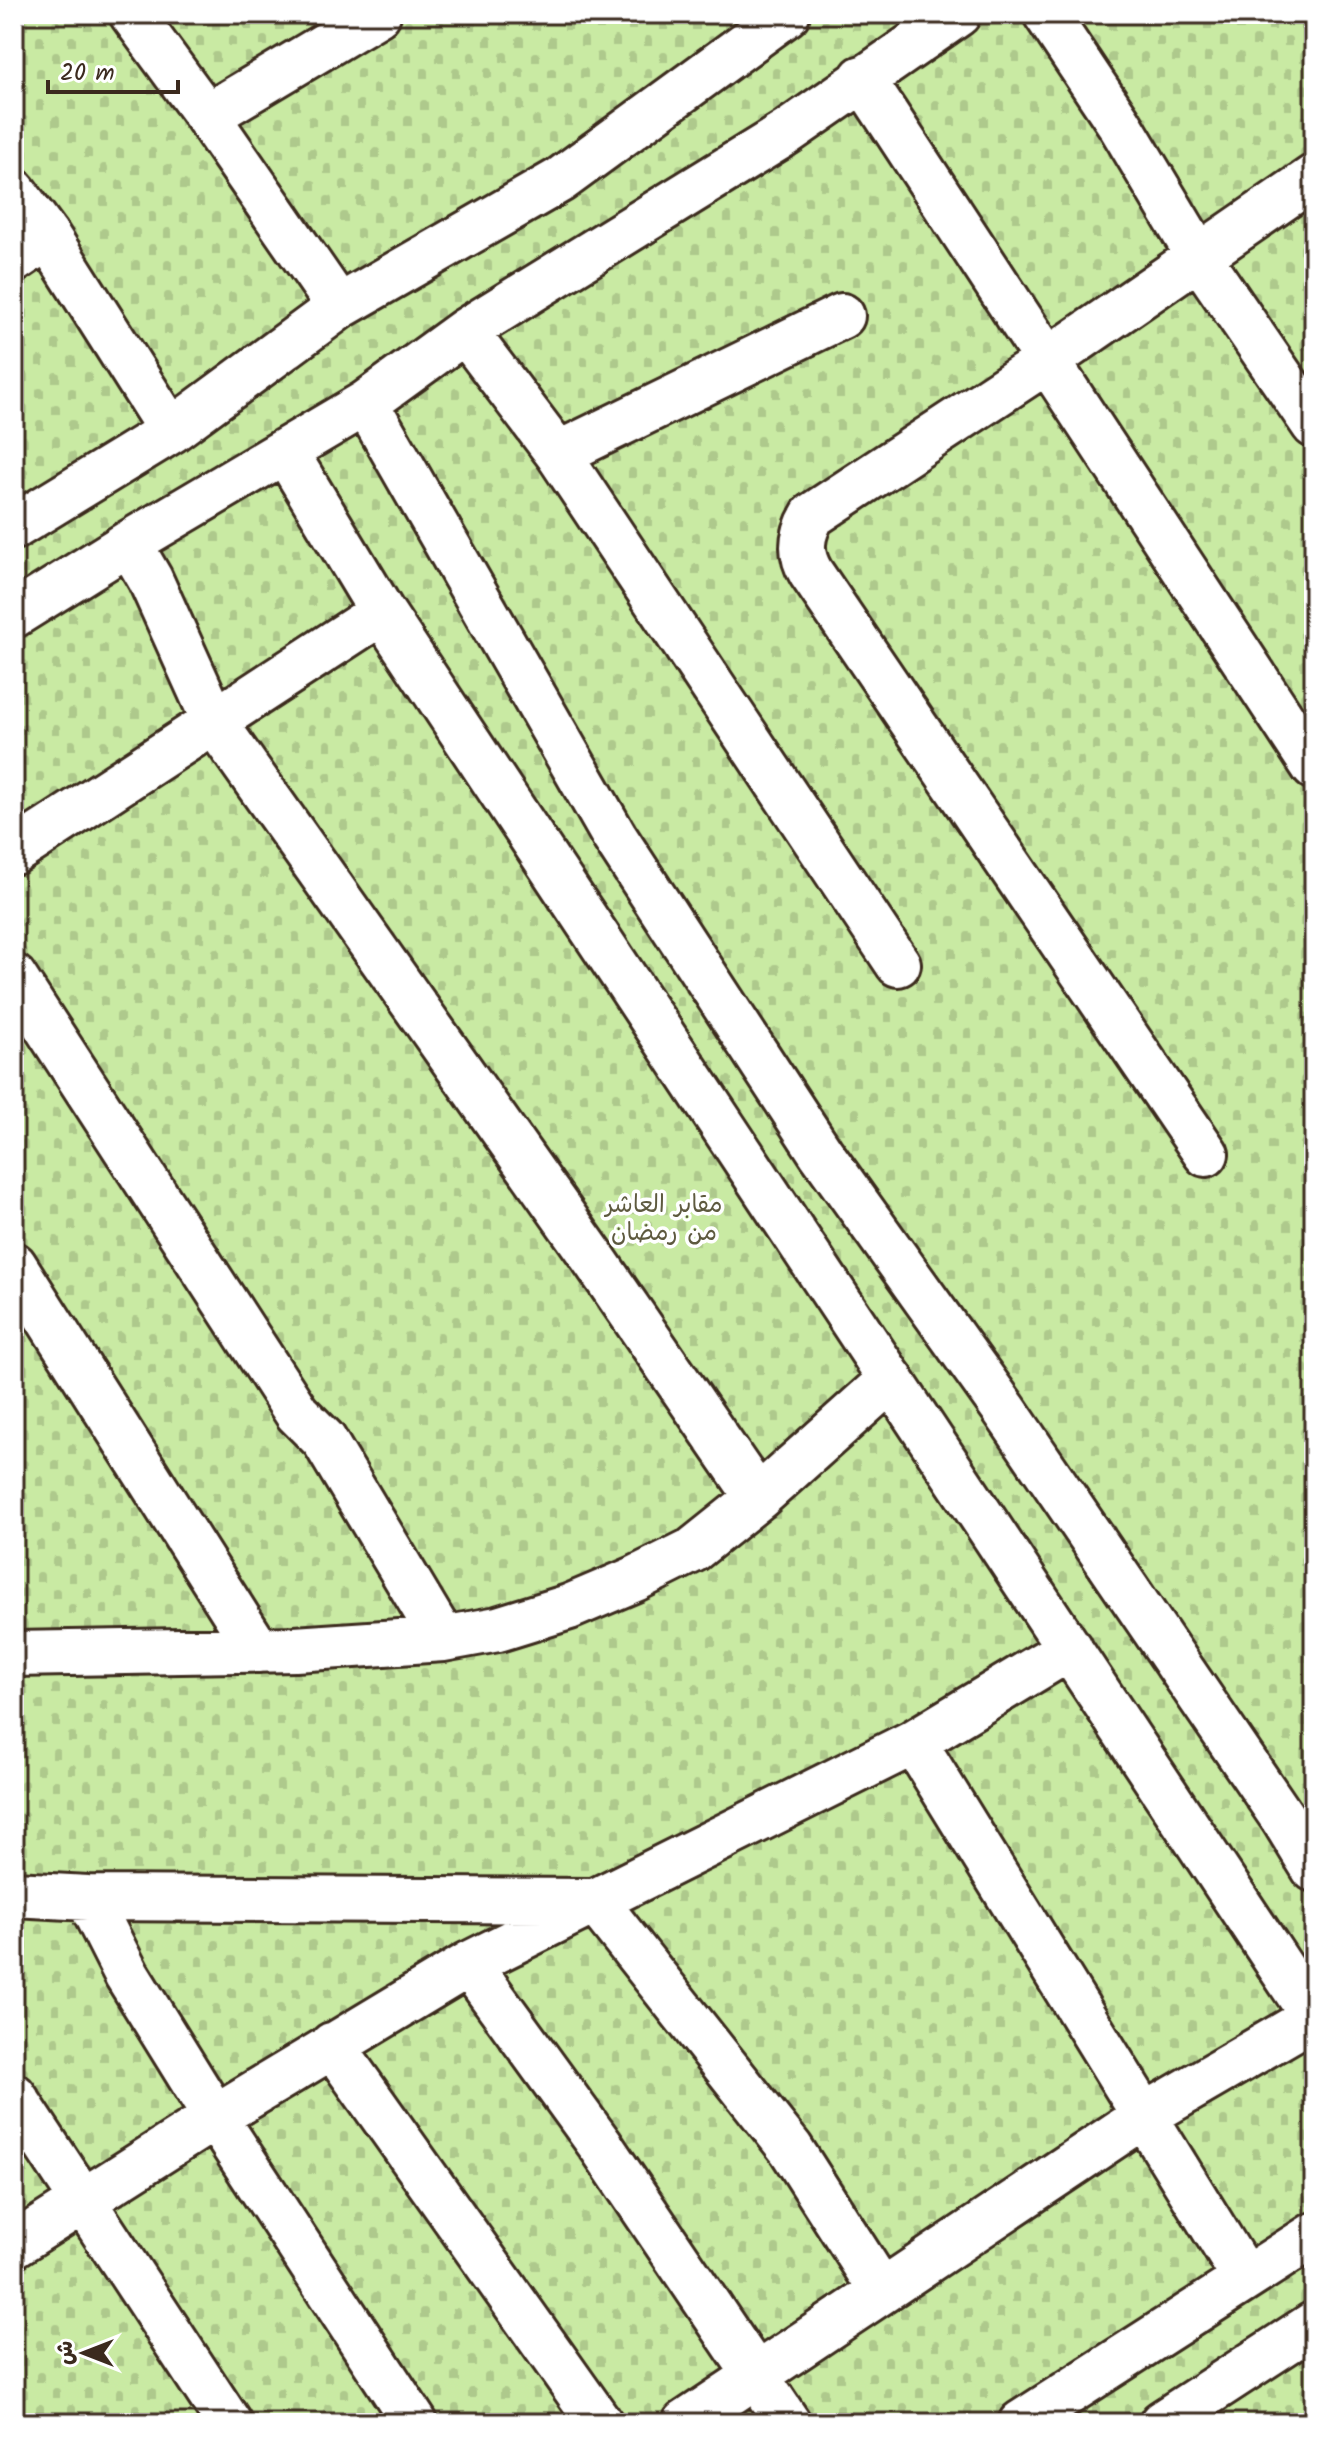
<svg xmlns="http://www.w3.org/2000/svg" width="1328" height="2437" font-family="Kalam,'Playpen Sans Arabic',sans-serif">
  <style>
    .cemetery { fill: url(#cemetery-stones); stroke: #828a60; stroke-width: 2 }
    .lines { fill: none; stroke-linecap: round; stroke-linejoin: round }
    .minor-casing { stroke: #3b2a1e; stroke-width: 50 }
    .minor { stroke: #fff; stroke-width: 44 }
    .labels { text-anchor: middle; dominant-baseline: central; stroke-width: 7; stroke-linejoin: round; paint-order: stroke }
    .park-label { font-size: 24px; fill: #5e5a3f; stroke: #fff }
  </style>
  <defs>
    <pattern id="cemetery-stones" width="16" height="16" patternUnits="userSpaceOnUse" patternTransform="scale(2)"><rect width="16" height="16" fill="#c9eaa3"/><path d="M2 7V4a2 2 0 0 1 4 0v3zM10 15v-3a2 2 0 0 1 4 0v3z" fill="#aec98c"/></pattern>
  </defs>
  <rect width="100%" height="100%" fill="#fbf6ec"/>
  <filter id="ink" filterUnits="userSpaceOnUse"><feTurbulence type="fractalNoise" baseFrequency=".0125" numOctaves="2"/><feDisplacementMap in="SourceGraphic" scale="16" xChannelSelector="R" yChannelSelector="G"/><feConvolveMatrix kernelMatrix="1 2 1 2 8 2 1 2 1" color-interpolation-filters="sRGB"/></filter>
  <g filter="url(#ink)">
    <path class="cemetery" d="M14 14H1314V2423H14Z"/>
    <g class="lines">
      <defs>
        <path id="minor" d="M132 14 207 116 339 307
          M1046 14 1119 123 1199 257 1314 425
          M862 78 1314 767
          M207 116 378 14
          M14 191 48 237 171 431
          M14 260 48 237
          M465 331 558 454 898 964
          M366 403 614 836 821 1153 1004 1409 1284 1820 1314 1869
          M285 451 382 612 1313 2016
          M558 454 842 316
          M14 527 171 431 339 307 560 180 787 14
          M14 615 129 543 366 403 465 331 786 133 958 14
          M14 852 382 612
          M14 977 297 1413 324 1440 443 1639
          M1206 1154 811 573C799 553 801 535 813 515L1047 361 1314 177
          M14 1265 258 1650
          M758 1498 891 1379
          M14 1654 295 1649 443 1639 498 1629 569 1607 635 1579 693 1550 758 1498 596 1262 215 723 150 579 129 543
          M914 1742 1070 1648
          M14 1894 88 1898 595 1901 791 2149 881 2290
          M88 1898 127 1975 215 2117 415 2423
          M469 1964 601 2146 788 2423
          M332 2045 600 2423
          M14 2096 229 2423
          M14 2245 215 2117 469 1964 914 1742 1245 2279
          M685 2423 1144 2116 1314 2017
          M1021 2423 1314 2235
          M1162 2423 1314 2324"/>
      </defs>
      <use href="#minor" class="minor-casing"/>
      <use href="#minor" class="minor"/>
    </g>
  </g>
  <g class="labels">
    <g class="park-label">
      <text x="664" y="1205">مقابر العاشر<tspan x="664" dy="28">من رمضان</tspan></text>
    </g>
  </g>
  <rect width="1328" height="2437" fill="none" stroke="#fff" stroke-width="48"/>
  <rect x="24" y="24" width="1280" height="2389" fill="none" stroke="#3b2a1e" stroke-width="3" filter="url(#ink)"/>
  <g transform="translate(84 2353) rotate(270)" stroke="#ffffff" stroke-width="6" paint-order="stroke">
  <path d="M0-6L14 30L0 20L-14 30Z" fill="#3b2a1e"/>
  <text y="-12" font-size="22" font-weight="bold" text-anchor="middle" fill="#3b2a1e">ش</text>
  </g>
  <path d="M48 80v12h130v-12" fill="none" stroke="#3b2a1e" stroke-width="4"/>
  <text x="60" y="80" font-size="24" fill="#3b2a1e" stroke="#ffffff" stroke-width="6" paint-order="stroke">20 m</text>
</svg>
